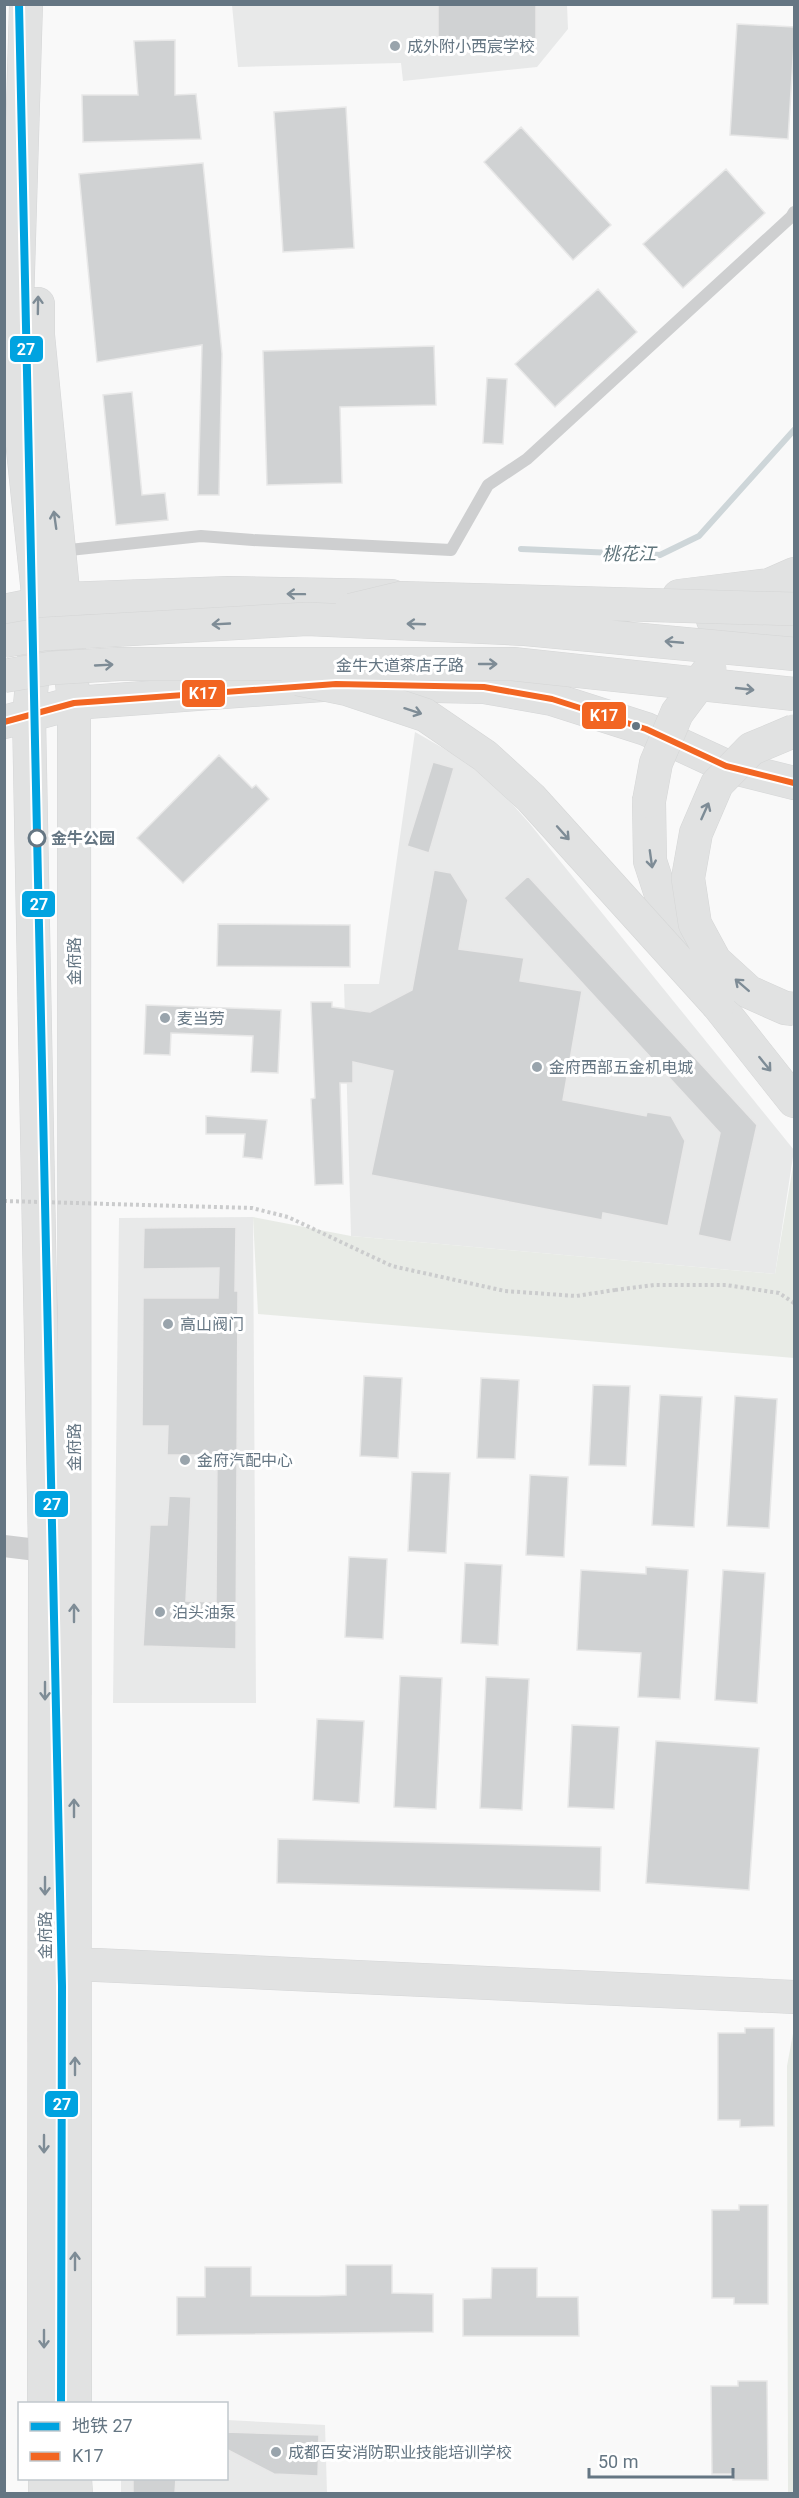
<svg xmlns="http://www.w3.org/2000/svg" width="799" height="2498" font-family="Roboto,'Noto Sans SC',sans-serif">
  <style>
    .built { fill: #e8e9e9 }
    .green { fill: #e8ebe6 }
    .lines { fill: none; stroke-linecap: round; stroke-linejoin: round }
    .stream { stroke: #ced6d9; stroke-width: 6 }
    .building { fill: #d0d2d3; stroke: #e8e8e8; stroke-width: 1.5 }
    .secondary-casing { stroke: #d5d6d7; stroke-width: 34 }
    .highway-casing { stroke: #d5d6d6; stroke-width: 34 }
    .path { stroke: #cbcccd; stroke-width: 4; stroke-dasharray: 3 3; stroke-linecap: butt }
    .lane { stroke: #cecfd0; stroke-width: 12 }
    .street { stroke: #cecfd0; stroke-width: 22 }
    .secondary { stroke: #e1e2e2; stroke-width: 33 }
    .highway { stroke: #e1e2e2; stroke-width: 33 }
    .highway-bridge-casing { stroke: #d5d6d6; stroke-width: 34; stroke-linecap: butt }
    .path-bridge { stroke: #cbcccd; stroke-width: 4; stroke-dasharray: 3 3; stroke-linecap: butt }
    .highway-bridge { stroke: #e1e2e2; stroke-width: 33 }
    .bus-1-casing { stroke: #fff; stroke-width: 10 }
    .bus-1 { stroke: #f26522; stroke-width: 6 }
    .metro-1-casing { stroke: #fff; stroke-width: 12 }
    .metro-1 { stroke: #00a3e0; stroke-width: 8 }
    .oneway { stroke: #7e8c96 }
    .poi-dot { fill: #99a4ac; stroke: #fff; stroke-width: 2 }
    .bus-dot { fill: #657683; stroke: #fff; stroke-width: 2 }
    .stop-dot { fill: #fff; stroke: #657683; stroke-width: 3 }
    .labels { text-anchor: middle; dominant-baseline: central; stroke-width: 6; stroke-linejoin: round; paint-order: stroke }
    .poi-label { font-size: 16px; fill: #657683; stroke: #fff; text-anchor: start }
    .street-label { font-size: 16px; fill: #657683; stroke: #fff }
    .stop-label { font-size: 16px; font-weight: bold; fill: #657683; stroke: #fff; text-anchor: start }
    .water-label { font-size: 18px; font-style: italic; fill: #60757c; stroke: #fff }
    .line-badge { stroke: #fff; stroke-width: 2 }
    .badge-label { font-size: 16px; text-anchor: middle; font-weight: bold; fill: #fff }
  </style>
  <rect width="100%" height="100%" fill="#f9f9f9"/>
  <path class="built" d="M232 5H567L568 29 537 67 403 81 401 63 238 67Z
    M415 732 483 771 530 824 794 1150 775 1274 351 1236 344 984H379Z
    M253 1217 256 1703H113L119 1218Z
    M227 2420 325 2425 327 2493H121V2479L226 2478Z"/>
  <path class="green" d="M794 1160V1358L258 1314 253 1217 351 1236 775 1274Z
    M794 2028V2493L788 2494 787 2066Z"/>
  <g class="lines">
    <path class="stream" d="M521 549 660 555 699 536 794 430"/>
  </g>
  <path class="building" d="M438 4H536V48H438Z
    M737 24 795 27 788 139 730 135Z
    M175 40V95L196 94 201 139 83 142 82 95H138L134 41Z
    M346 107 354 248 283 252 274 112Z
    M521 127 611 225 573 260 484 162Z
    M203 163 222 354 219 495H198L202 345 97 362 79 174Z
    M726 169 765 213 683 288 643 244Z
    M598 289 637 332 555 407 515 364Z
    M434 346 436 405 340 407 342 483 267 485 263 351Z
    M487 378 507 379 503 444 483 443Z
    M132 392 142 495 165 493 168 520 116 525 103 395Z
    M219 755 252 788 256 785 269 799 183 883 137 838Z
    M433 762 454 768 429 853 407 846Z
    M434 870 451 873 468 900 459 949 524 958 520 981 582 991 563 1100 646 1116 647 1112 671 1116 685 1141 668 1226 603 1213 602 1220 371 1175 393 1071 353 1062V1083H340L343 1184 315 1185 311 1099 315 1098 311 1002H332V1007L370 1012 412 990Z
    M528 876 757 1125 731 1242 698 1235 720 1133 504 898Z
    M218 924 350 925V967L217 966Z
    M146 1005 281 1010 278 1073 251 1072 253 1036 171 1033 170 1055 144 1054Z
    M206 1116 267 1120 262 1159 243 1157 245 1134H206Z
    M236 1227 235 1291H238L236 1649 143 1646 150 1525H167L169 1496 191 1497 186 1601 216 1602 217 1455H167L168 1426H142L143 1298H218L219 1268 143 1269 144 1228Z
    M364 1376 402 1378 398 1458 360 1456Z
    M481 1378 519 1380 515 1459 477 1458Z
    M593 1385 630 1386 626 1466 589 1465Z
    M660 1395 702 1397 694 1527 652 1525Z
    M735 1396 777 1399 769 1528 727 1526Z
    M412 1472 450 1473 446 1553 408 1551Z
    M530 1475 568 1477 564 1557 526 1555Z
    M349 1557 387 1559 383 1639 345 1637Z
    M465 1563 502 1565 498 1645 461 1643Z
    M646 1567 688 1570 680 1699 638 1697 641 1653 577 1650 581 1570 646 1574Z
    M723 1570 765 1573 757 1703 715 1700Z
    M400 1676 442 1678 436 1809 394 1807Z
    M486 1677 529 1679 522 1810 480 1808Z
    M317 1719 364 1721 359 1803 313 1800Z
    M572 1725 619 1727 614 1809 568 1807Z
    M656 1741 759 1748 749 1890 646 1883Z
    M278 1839 601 1847 600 1891 277 1883Z
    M745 2028H774V2126L740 2127V2120H718V2033H745Z
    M739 2205H768V2304H734V2298H712V2210H739Z
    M346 2265H392V2293L433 2294V2332L177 2335V2297H205V2267H251V2296H318L346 2295Z
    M492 2268H537V2297H578L579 2336H463V2299L491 2298Z
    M738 2381H767L768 2480H733L734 2474H712L711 2386H738Z
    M226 2432 319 2435 318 2476 274 2474 226 2449Z
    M133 2478H176L175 2493H133Z"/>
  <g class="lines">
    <defs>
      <path id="secondary" d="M26 4 15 373 39 604 29 716 45 1551 44 2404
        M38 304V335L74 703 75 2404
        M4 611 63 599 229 593 392 596
        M713 620 794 628
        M4 722 74 703 336 684 484 687 552 699 646 729 726 766 794 783
        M52 1963 794 1997
        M45 2478V2494
        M75 2478 76 2494"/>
      <path id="highway" d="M679 596 769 585 794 574
        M649 801 650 861 667 913 718 1005 794 1101"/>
    </defs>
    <use href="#secondary" class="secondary-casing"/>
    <use href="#highway" class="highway-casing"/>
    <path class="path" d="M615 1290 654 1285H726L779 1293 794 1303"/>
    <path class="lane" d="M60 551 201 536 253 540 451 550 488 485 527 459 791 217 794 212"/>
    <path class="street" d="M4 1546 45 1551"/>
    <use href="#secondary" class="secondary"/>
    <use href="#highway" class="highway"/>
    <defs>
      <path id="highway-bridge" d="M351 610 401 598 794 609
        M4 641 44 634 307 619 525 629 794 654
        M4 676 51 668 119 664H513L794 694
        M298 679 347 689 425 715 485 756 531 798 718 1005
        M794 731 751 749 717 784 696 833 688 878 695 924 715 961 749 992 785 1008 794 1009
        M649 801 656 763 677 713 710 669"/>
    </defs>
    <use href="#highway-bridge" class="highway-bridge-casing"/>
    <path class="path-bridge" d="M4 1201 252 1208 288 1217 392 1266 505 1291 576 1296 615 1290"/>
    <use href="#highway-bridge" class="highway-bridge"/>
    <defs>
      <path id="bus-1" d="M4 722 74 703 336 684 484 687 552 699 646 729 726 766 794 783"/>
    </defs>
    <use href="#bus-1" class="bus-1-casing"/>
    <use href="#bus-1" class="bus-1"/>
    <defs>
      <path id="metro-1" d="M19 4 62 1986 61 2404"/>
    </defs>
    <use href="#metro-1" class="metro-1-casing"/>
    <use href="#metro-1" class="metro-1"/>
  </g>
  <defs><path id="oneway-shaft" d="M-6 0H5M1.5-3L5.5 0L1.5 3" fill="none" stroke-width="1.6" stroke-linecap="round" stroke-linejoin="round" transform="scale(1.5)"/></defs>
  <g class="oneway">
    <use href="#oneway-shaft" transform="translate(38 305) rotate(-89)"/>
    <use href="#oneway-shaft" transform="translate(55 520) rotate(-98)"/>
    <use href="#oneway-shaft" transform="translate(296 594) rotate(-179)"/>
    <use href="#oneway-shaft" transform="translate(221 624) rotate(177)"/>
    <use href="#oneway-shaft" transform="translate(416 624) rotate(-178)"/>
    <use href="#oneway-shaft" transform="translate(674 642) rotate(-175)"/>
    <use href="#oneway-shaft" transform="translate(488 664)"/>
    <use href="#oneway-shaft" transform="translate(104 665) rotate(-3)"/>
    <use href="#oneway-shaft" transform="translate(745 689) rotate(6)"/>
    <use href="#oneway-shaft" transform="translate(413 711) rotate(18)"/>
    <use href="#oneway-shaft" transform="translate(705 811) rotate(-66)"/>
    <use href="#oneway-shaft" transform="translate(563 833) rotate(48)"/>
    <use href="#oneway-shaft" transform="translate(651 859) rotate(82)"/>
    <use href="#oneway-shaft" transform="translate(742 985) rotate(-139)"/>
    <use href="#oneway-shaft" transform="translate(765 1064) rotate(51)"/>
    <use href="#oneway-shaft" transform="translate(74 1613) rotate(-90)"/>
    <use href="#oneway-shaft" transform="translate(45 1691) rotate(90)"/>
    <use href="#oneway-shaft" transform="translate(74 1808) rotate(-90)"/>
    <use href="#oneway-shaft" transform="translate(45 1886) rotate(90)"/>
    <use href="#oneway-shaft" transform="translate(75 2066) rotate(-90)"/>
    <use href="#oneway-shaft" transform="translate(44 2144) rotate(90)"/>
    <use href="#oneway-shaft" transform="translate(75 2261) rotate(-90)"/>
    <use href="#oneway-shaft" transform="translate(44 2339) rotate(90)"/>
  </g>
  <g class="poi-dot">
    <circle cx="395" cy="46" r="6"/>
    <circle cx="165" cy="1018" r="6"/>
    <circle cx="537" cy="1067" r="6"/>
    <circle cx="168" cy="1324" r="6"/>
    <circle cx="185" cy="1460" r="6"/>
    <circle cx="160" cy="1612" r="6"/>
    <circle cx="276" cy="2452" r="6"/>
  </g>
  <circle class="bus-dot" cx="636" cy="726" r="5"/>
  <circle class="stop-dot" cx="37" cy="838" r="8"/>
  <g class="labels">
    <g class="poi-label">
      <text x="407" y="46">成外附小西宸学校</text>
      <text x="177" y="1018">麦当劳</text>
      <text x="549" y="1067">金府西部五金机电城</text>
      <text x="180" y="1324">高山阀门</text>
      <text x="197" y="1460">金府汽配中心</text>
      <text x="172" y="1612">泊头油泵</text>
      <text x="288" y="2452">成都百安消防职业技能培训学校</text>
    </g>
    <g class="street-label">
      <text x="400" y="665">金牛大道茶店子路</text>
      <text transform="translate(74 961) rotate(-90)">金府路</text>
      <text transform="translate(74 1447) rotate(-90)">金府路</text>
      <text transform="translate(45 1935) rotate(-90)">金府路</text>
    </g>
    <g class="stop-label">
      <text x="51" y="838">金牛公园</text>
    </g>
    <g class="water-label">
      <text x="629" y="553">桃花江</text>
    </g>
  </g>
  <g class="line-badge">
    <rect x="9" y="335" width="35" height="28" rx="6" fill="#00a3e0"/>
    <rect x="181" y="679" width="45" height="29" rx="6" fill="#f26522"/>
    <rect x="581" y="701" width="46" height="29" rx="6" fill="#f26522"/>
    <rect x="21" y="890" width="35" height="28" rx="6" fill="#00a3e0"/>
    <rect x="34" y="1490" width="35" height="28" rx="6" fill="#00a3e0"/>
    <rect x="44" y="2090" width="35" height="28" rx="6" fill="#00a3e0"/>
  </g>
  <g class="badge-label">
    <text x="26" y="355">27</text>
    <text x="203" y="699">K17</text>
    <text x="604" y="721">K17</text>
    <text x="39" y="910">27</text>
    <text x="52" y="1510">27</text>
    <text x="62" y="2110">27</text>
  </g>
  <rect width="799" height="2498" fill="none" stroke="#657683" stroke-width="12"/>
  <rect x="18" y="2402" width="210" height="78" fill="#ffffff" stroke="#c1c8cd" stroke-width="1.5"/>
  <rect x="30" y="2422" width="30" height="9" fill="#00a3e0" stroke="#c1c8cd" stroke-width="1.5"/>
  <text x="72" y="2432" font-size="18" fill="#657683">地铁 27</text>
  <rect x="30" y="2452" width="30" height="9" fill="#f26522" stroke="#c1c8cd" stroke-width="1.5"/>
  <text x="72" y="2462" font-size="18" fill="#657683">K17</text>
  <path d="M589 2468v9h144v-9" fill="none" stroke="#657683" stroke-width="3"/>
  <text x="598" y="2468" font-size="18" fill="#657683" stroke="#ffffff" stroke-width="4.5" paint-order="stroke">50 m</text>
</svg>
